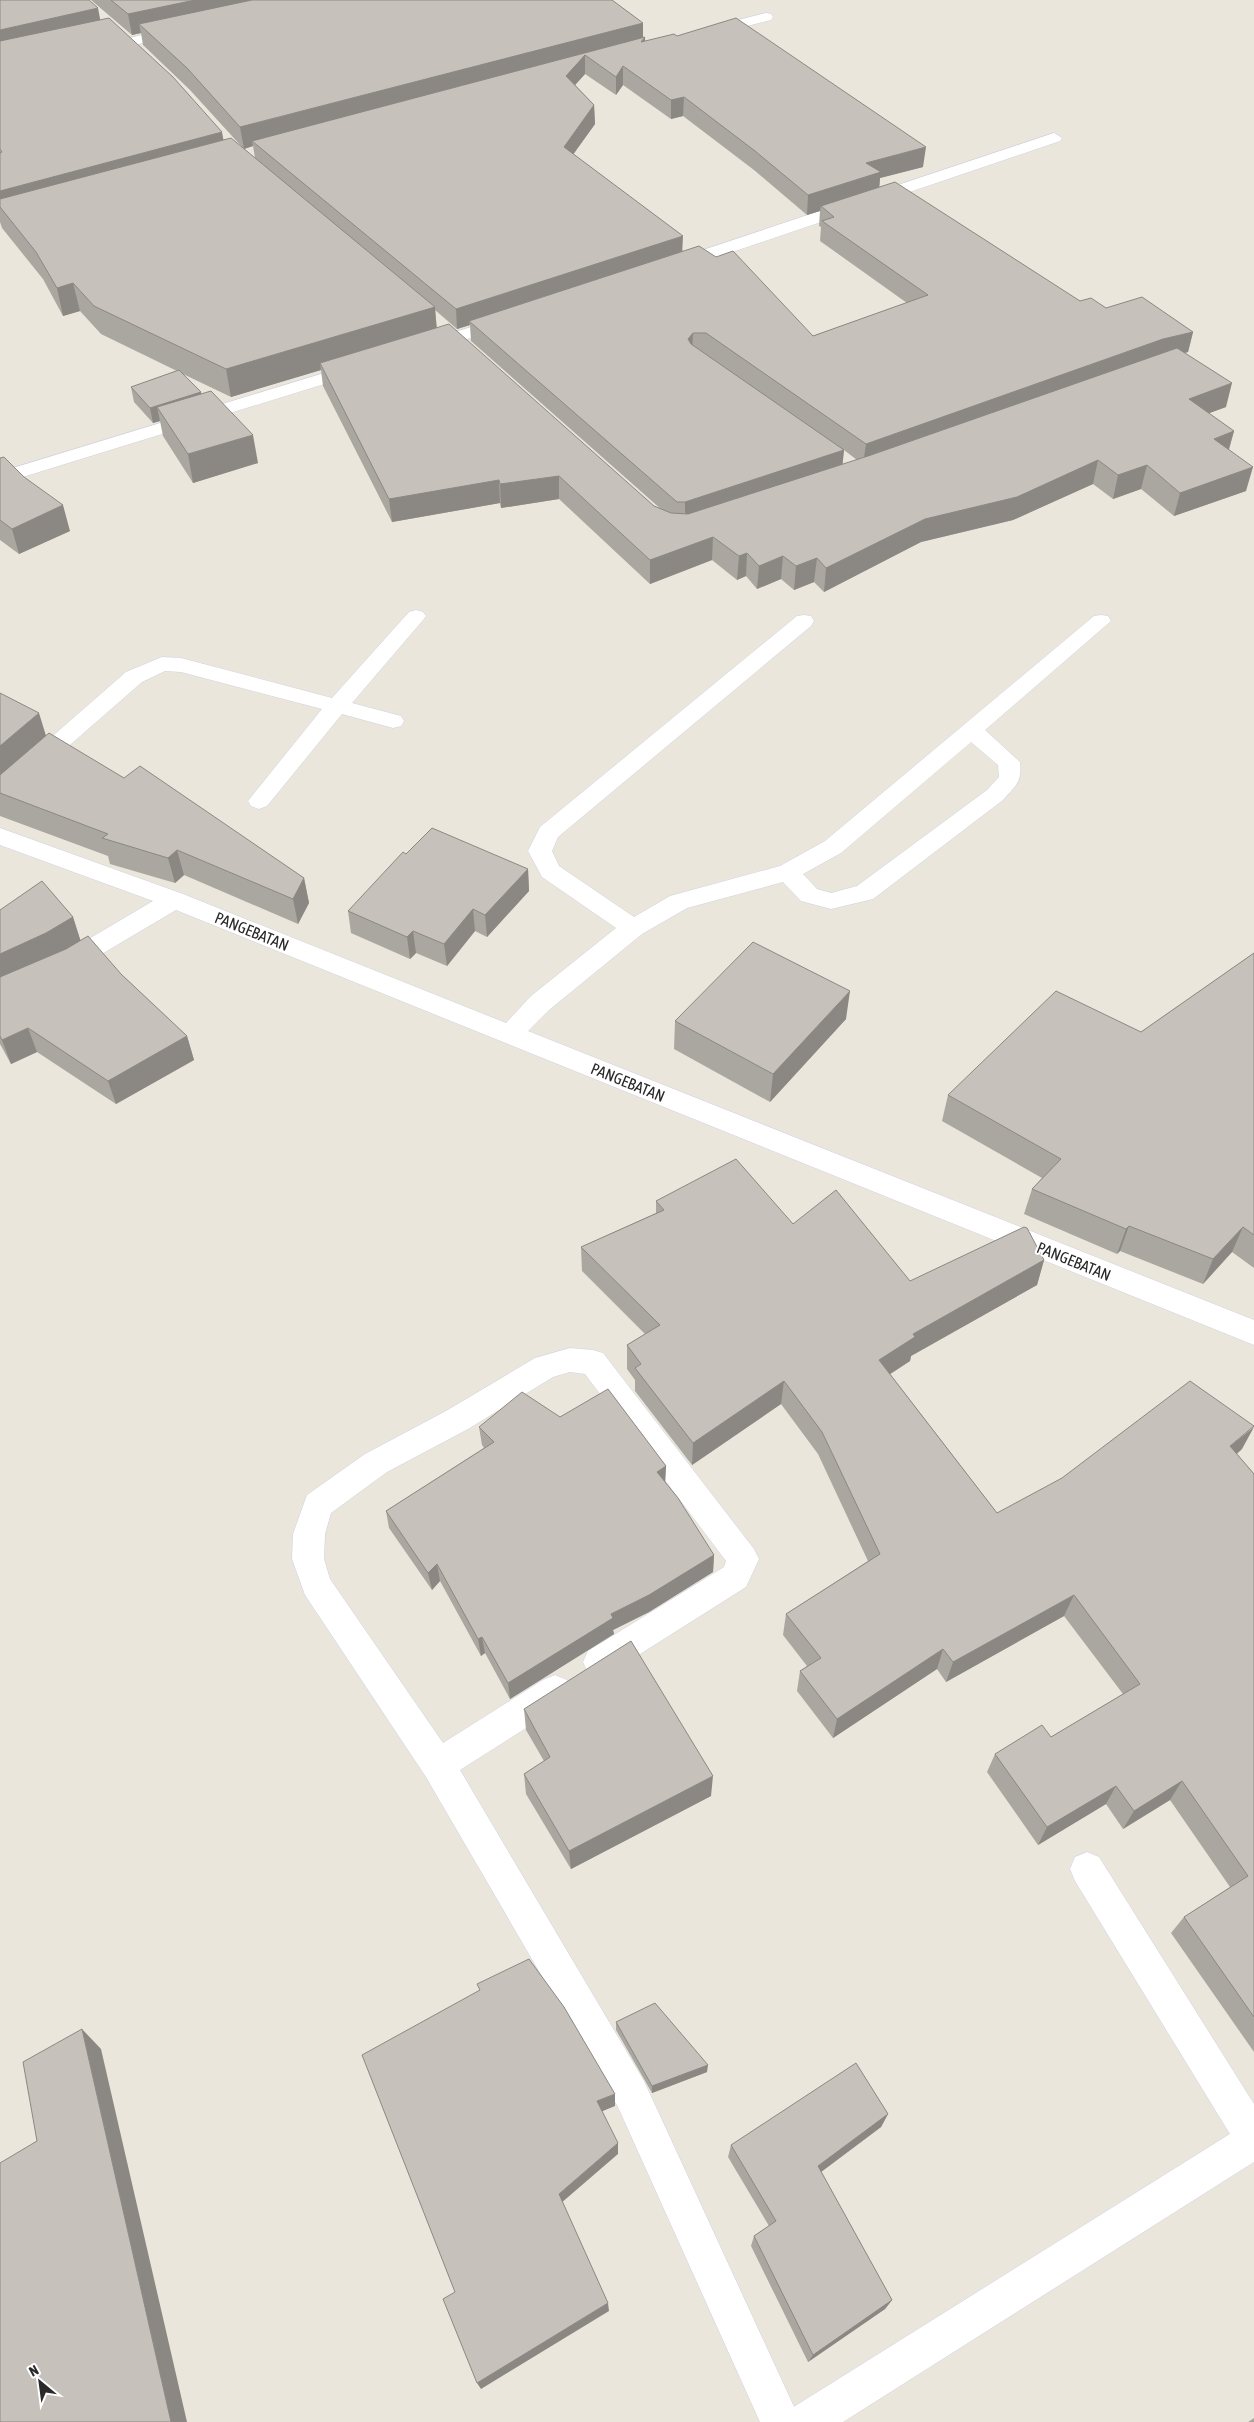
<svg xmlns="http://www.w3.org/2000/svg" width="1254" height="2422" font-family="'Asap Condensed',sans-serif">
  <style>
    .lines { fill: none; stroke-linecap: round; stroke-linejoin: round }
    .service-casing { stroke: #d0d1e1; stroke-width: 1 }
    .minor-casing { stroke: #d0d1e1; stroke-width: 1 }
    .tertiary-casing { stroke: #d0d1e1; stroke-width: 1 }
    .service { fill: #fff; fill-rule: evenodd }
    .minor { fill: #fff; fill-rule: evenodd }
    .tertiary { fill: #fff; fill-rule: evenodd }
    .wall { fill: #aaa7a1; fill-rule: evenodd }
    .shaded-wall { fill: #8b8883 }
    .building { fill: #c6c2bb; stroke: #8b8883 }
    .labels { text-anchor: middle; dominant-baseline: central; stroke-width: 4; stroke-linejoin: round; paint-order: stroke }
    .street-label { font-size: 16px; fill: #292929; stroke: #fff }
  </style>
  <rect width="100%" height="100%" fill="#eae6db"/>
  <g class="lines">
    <defs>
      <path id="service" d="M1087 1852 1099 1857 1254 2104V2158L1241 2152 1075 1881 1070 1869 1075 1857Z"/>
      <path id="minor" d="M766 13 771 14 773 17 771 20 707 36 700 32 702 29Z
        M177 27 184 31 182 34 130 46 123 42 125 39Z
        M1054 133 1062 138 1060 141 682 269H670L667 265 670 261Z
        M505 317 511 318 514 322 511 326 454 343 448 342 445 338 448 334Z
        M357 363 363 364 366 368 363 372 0 484V472Z
        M416 610 423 612 426 616 423 620 352 703 401 716 404 721 401 726 393 728 342 714 267 806 259 809 251 806 248 801 322 709 181 672 165 671 142 682 8 799 0 802V782L126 672 162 657 181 658 332 698 409 612Z
        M804 615 811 616 814 621 811 626 558 837 552 851 559 866 634 917 670 896 780 866 825 841 1094 616 1101 615 1108 616 1111 621 985 730 1020 762C1022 783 1016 785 1003 800L873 899 831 909 801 901 783 882 687 908 642 934 549 1010 528 1031 1254 1320V1345L176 910 73 971 0 1005V985L55 959 153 901 0 845V828L183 894 506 1023 531 996 616 928 542 877 528 851 540 827 797 616ZM971 742 998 765 999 777 987 790 857 886 831 893 817 889 803 874 841 853Z
        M570 1348 593 1350 603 1353 754 1549 759 1559 746 1587 610 1673 599 1677 588 1673 583 1662 588 1651 724 1567 726 1561 585 1374 570 1372 553 1377 468 1429 387 1472 331 1513 325 1534 324 1559 330 1579 443 1743 543 1680 555 1675 567 1680 571 1691 567 1702 460 1770 644 2081 801 2422H760L618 2107 426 1777 305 1595 292 1559 293 1534 307 1495 365 1454 446 1411 535 1358Z"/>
      <path id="tertiary" d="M1254 2121V2162L843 2422H786L792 2408 1241 2127Z"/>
    </defs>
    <use href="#service" class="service-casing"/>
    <use href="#minor" class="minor-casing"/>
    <use href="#tertiary" class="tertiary-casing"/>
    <use href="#service" class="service"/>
    <use href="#minor" class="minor"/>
    <use href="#tertiary" class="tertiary"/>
  </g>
  <path class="wall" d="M0 0 100 20 223 140 242 147 190 90 143 45 141 33 132 35 91 0H612L643 38 645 37V41L923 167 880 178 879 187 1080 301 1193 332 1188 352 1185 353 1226 407 1208 413 1234 431 1229 450 1246 491 1174 516 1141 489 1113 499 1093 484 1013 520 921 542 824 592 814 582 794 590 781 579 757 589 746 576 737 580 712 560 650 584 559 499 501 508 500 503 392 522 323 386 321 370 231 397 183 374 201 392V394L258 463 193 483 163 436 160 421 153 423 134 402 131 387 177 371 101 334 80 311 63 316 43 279 2 228 0 222ZM585 74 616 95 623 85 671 119 683 116 754 170 807 215 820 211 819 226 821 227 820 241 907 303 813 336 683 251 573 154 595 124 594 105 575 85ZM253 146 255 158 244 149ZM435 310 457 329 470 325 471 341 662 510 654 506 437 328ZM844 450 857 460 842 465Z
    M0 458 70 531 19 554 0 540Z
    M0 693 46 736 124 778 304 878 309 903 298 924 184 875 175 883 110 864 108 856 0 816Z
    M406 854 528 869 529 891 487 937 475 931 447 966 416 953 410 959 351 933 348 911Z
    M0 910 73 917 80 940 121 974 187 1036 194 1060 116 1104 37 1052 11 1064 0 1044Z
    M1254 953V1268L1232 1252 1203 1284 1120 1251 1117 1254 1024 1214 1032 1189 1042 1178 942 1121 948 1095 1141 1032Z
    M846 1019 770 1102 674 1049 675 1021Z
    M656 1201 793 1224 910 1281 1044 1260 1037 1285 911 1356 910 1361 890 1374 997 1513 1242 1449 1237 1454 1254 1474V2052L1171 1933 1184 1917 1230 1887 1170 1800 1123 1829 1106 1804 1038 1845 987 1772 995 1754 1051 1737 1123 1694 1064 1616 946 1682 937 1669 833 1738 797 1691 800 1671 807 1666 783 1635 786 1614 868 1561 818 1454 781 1404 692 1465 635 1391V1380L627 1369V1345L645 1334 582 1271 581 1247 656 1213Z
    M560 1417 666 1466 665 1483 714 1555 713 1572 649 1612 613 1630 614 1634 510 1699 485 1653 481 1656 440 1581 432 1590 389 1528 386 1511 484 1448 482 1445 479 1427Z
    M524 1709 711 1796 571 1869 526 1794 524 1774 544 1761 526 1730Z
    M616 2022 707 2072 652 2093 616 2030Z
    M888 2114 881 2127 821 2172 892 2300 885 2309 808 2362 751 2246 754 2236 769 2226 728 2157 731 2145Z
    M1254 2418V2422H1248Z"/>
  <path class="shaded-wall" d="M195 0H294L139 24 141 33 132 35 128 14Z
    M98 8 102 29 0 52V30Z
    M643 23V40L645 37V56L585 55V74L567 94 252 141 253 146 244 149 240 127Z
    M623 66V85L616 95V77Z
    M684 97 683 116 671 119V100Z
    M594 105 595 124 565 166 564 147Z
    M222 132 226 154 0 207V191Z
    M926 147 923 167 880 178 879 192 821 206 820 211 807 215 808 195 866 163Z
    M683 236 682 256 469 321 470 325 457 329 456 309Z
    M73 283 80 311 63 316 57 288Z
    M435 307 437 335 320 363 321 370 231 397 226 369Z
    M1193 332 1188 352 1158 359 863 464 866 444 1163 339Z
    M693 333 692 353 688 339Z
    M1232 383 1226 407 1183 423 1189 399Z
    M201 392 204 407H157L160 421 153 423 150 408Z
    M1234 431 1227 455 1214 439Z
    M253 435 258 463 193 483 188 454Z
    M844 450 842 470 685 522V502Z
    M1098 460 1093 484 1013 520 921 542 824 592 826 568 925 519Z
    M1147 465 1141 489 1113 499 1118 475Z
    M1253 467 1246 491 1174 516 1180 493Z
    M559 476V499L501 508 500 484Z
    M499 480 500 503 392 522 389 499Z
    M63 505 70 531 19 554 12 529Z
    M713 537 712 560 650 584V560Z
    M747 553 746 576 737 580 739 556Z
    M783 556 781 579 757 589 759 566Z
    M817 558 814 582 794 590 796 566Z
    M39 713 47 739 0 780V746Z
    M177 850 184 875 175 883 168 858Z
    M528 869 529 891 487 937 485 915Z
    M304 878 309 903 298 924 293 899Z
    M473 909 475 931 447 966 444 944Z
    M73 917 81 942 0 983V954Z
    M413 931 416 953 410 959 407 937Z
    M850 991 846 1019 770 1102 773 1074Z
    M28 1028 37 1052 11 1064 2 1040Z
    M187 1036 194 1060 116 1104 108 1081Z
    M1129 1226 1120 1251 1117 1254 1126 1229Z
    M1243 1227 1232 1252 1203 1284 1213 1259Z
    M1044 1260 1037 1285 911 1356 910 1361 875 1384 879 1360 913 1334Z
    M784 1381 781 1404 692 1465 693 1443Z
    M1254 1427 1242 1449 1219 1468 1230 1446Z
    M666 1466 665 1484 657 1472Z
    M714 1555 713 1572 649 1612 613 1630 614 1634 510 1699 508 1683 611 1614Z
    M437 1564 440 1581 432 1590 428 1573Z
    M1074 1595 1064 1616 946 1682 953 1662Z
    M482 1637 485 1653 481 1656 478 1639Z
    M943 1649 937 1669 833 1738 837 1719Z
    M713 1776 711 1796 571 1869 569 1851Z
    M1182 1781 1170 1800 1123 1829 1134 1811Z
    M1116 1786 1106 1804 1038 1845 1047 1827Z
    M82 2029 101 2049 187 2422H171Z
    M708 2065 707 2072 652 2093V2086Z
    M615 2094V2106L598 2113 597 2101Z
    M888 2114 881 2127 813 2178 818 2166Z
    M618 2143V2154L560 2204 559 2194Z
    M892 2300 885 2309 808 2362 813 2355Z
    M608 2303 609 2311 481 2389 477 2383Z"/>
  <path class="building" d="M0 0H89L98 8 0 30Z
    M111 0H195L128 14Z
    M252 0H612L643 23 240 127 187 68 139 24Z
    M109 18 173 77 222 132 0 191V153L2 152 0 149V41Z
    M736 18 926 147 866 163 881 172 808 195 755 151 684 97 671 100 623 66 616 77 585 55 566 76 594 105 564 147 683 236 456 309 252 141 645 37 641 42 674 34 677 36Z
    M231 138 435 307 226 369 94 306 73 283 57 288 36 252 0 207V199Z
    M895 182 1080 301 1091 298 1106 308 1142 297 1193 332 1163 339 866 444 706 333H693L688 339 691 344 844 450 685 502H677L469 321 699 246 716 257 733 251 813 336 928 295 822 221 834 217 821 206Z
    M449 324 654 506 671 513 688 514 871 455 1177 348 1232 383 1189 399 1234 431 1214 439 1253 467 1180 493 1147 465 1118 475 1098 460 1017 497 925 519 826 568 817 558 796 566 783 556 759 566 747 553 739 556 713 537 650 560 559 476 500 484 499 480 389 499 320 363Z
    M179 370 201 392 150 408 131 387Z
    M211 391 253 435 188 454 157 407Z
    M4 457 24 477 63 505 12 529 0 520V458Z
    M0 693 39 713 0 746Z
    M49 733 124 778 140 766 304 878 293 899 177 850 168 858 102 838 108 834 0 793V775Z
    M432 828 528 869 485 915 473 909 444 944 413 931 407 937 348 911 403 852 406 854Z
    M42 881 73 917 46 933 0 954V910Z
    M88 936 121 974 187 1036 108 1081 28 1028 2 1040 0 1036V977L66 949Z
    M753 942 850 991 773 1074 675 1021Z
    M1254 953V1235L1243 1227 1213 1259 1129 1226 1126 1229 1032 1189 1061 1159 948 1095 1056 991 1141 1032Z
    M736 1159 793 1224 836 1190 910 1281 1024 1227 1027 1228 1044 1260 913 1334 915 1337 879 1360 997 1513 1062 1478 1190 1381 1254 1426 1230 1446 1254 1474V2017L1184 1917 1248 1876 1182 1781 1134 1811 1116 1786 1047 1827 995 1754 1042 1725 1051 1737 1140 1684 1074 1595 953 1662 943 1649 837 1719 800 1671 821 1658 786 1614 880 1554 822 1432 784 1381 693 1443 635 1368 641 1364 627 1345 660 1325 581 1247 664 1210 656 1201Z
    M608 1389 666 1466 657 1472 678 1498 714 1555 649 1595 611 1614 613 1618 508 1683 482 1637 478 1639 437 1564 428 1573 386 1511 494 1442 479 1427 522 1392 560 1417Z
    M631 1641 713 1776 569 1851 524 1774 550 1757 524 1709Z
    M529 1959 564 2007 615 2094 597 2101 618 2143 559 2194 608 2303 477 2383 443 2299 455 2292 362 2055 480 1990 477 1984Z
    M655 2003 708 2065 652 2086 616 2022Z
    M82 2029 171 2422H0V2163L37 2141 23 2062Z
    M856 2063 888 2114 818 2166 892 2300 813 2355 754 2236 776 2221 731 2145Z"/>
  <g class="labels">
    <g class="street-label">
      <text transform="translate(252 931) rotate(22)">PANGEBATAN</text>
      <text transform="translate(628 1082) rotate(22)">PANGEBATAN</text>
      <text transform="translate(1074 1261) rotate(22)">PANGEBATAN</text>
    </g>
  </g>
  <g transform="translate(40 2382) rotate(331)" stroke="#ffffff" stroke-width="4" paint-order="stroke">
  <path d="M0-4L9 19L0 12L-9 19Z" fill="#292929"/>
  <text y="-8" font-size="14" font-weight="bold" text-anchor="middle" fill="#292929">N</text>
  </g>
</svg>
